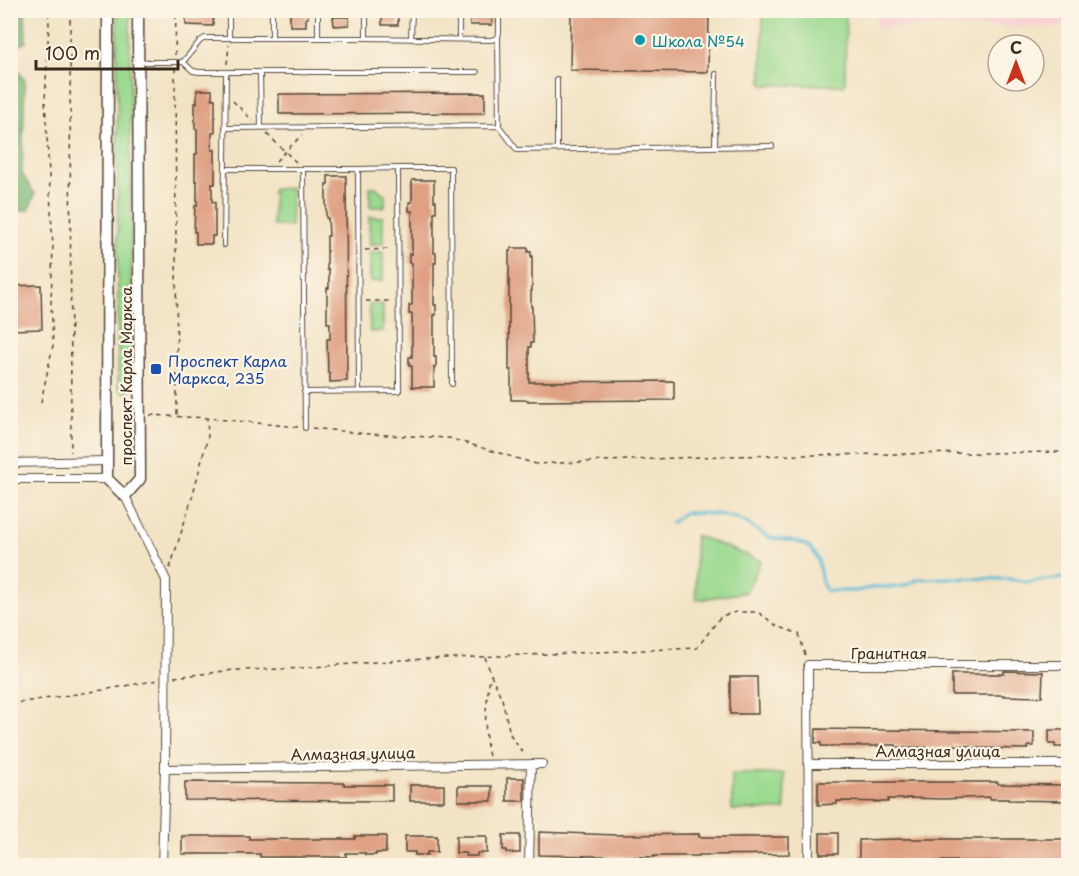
<svg xmlns="http://www.w3.org/2000/svg" width="1079" height="876" font-family="'Playpen Sans',sans-serif">
  <style>
    .built { fill: #f7cfd4 }
    .green { fill: #9ad98f; stroke: #6a8256; stroke-width: 1.5 }
    .forest { fill: #7bb97a; stroke: #5b724c; stroke-width: 1.5 }
    .lines { fill: none; stroke-linecap: round; stroke-linejoin: round }
    .stream { stroke: #57b9d5; stroke-width: 3 }
    .building { fill: #dfa083 }
    .service-casing { stroke: #564637; stroke-width: 6 }
    .minor-casing { stroke: #564637; stroke-width: 10 }
    .tertiary-casing { stroke: #564637; stroke-width: 13 }
    .path { stroke: #564637; stroke-width: 1.5; stroke-dasharray: 4.5 4.5; stroke-linecap: butt }
    .service { stroke: #fff; stroke-width: 4 }
    .minor { stroke: #fff; stroke-width: 8 }
    .tertiary { stroke: #fff; stroke-width: 10 }
    .culture-dot { fill: #0f9aa8; stroke: #fcf5e5; stroke-width: 2 }
    .transit-dot { fill: #1a4fb4; stroke: #fcf5e5; stroke-width: 2 }
    .labels { text-anchor: middle; dominant-baseline: central; stroke-width: 4.5; stroke-linejoin: round; paint-order: stroke }
    .culture-label { font-size: 15px; fill: #0d838f; stroke: #fcf5e5; text-anchor: start }
    .transit-label { font-size: 15px; fill: #164399; stroke: #fcf5e5; text-anchor: start }
    .street-label { font-size: 15px; fill: #3b2a1e; stroke: #fcf5e5 }
  </style>
  <rect width="100%" height="100%" fill="#fcf5e5"/>
  <filter id="ink" filterUnits="userSpaceOnUse"><feTurbulence type="fractalNoise" baseFrequency=".0167" numOctaves="2"/><feDisplacementMap in="SourceGraphic" scale="12" xChannelSelector="R" yChannelSelector="G"/><feConvolveMatrix kernelMatrix="1 2 1 2 8 2 1 2 1" color-interpolation-filters="sRGB"/></filter>
  <filter id="wash" filterUnits="userSpaceOnUse"><feTurbulence type="fractalNoise" baseFrequency=".008" numOctaves="4" result="noise"/><feDisplacementMap in="SourceGraphic" scale="24" xChannelSelector="R" yChannelSelector="G"/><feGaussianBlur stdDeviation="1.35" result="paint"/><feColorMatrix in="noise" values="0 0 0 0 0 0 0 0 0 0 0 0 0 0 0 0 0 1.4 0 .05"/><feComposite in="paint" operator="in"/></filter>
  <g filter="url(#wash)">
    <rect width="100%" height="100%" fill="#f2e3c5"/>
    <path class="built" d="M877 11H1068V27H877Z"/>
    <path class="green" d="M117 11H130L132 387 128 393 121 392 118 386Z
      M763 11H846L845 82 844 85H763L762 80Z
      M370 187H376L385 195V207H370Z
      M291 188V226H273V189Z
      M369 217H383V244H370Z
      M370 252H383V281H370Z
      M383 304V331L370 332 369 305Z
      M695 535 761 561 746 592 696 600Z
      M732 774H784L785 810H732Z"/>
    <path class="forest" d="M11 10 25 11 26 42 11 49Z
      M10 59 25 81 22 174 35 194 29 210 11 211Z"/>
    <g class="lines">
      <path class="stream" d="M671 523 684 513C703 513 726 513 743 521 753 526 761 535 772 538 785 541 800 539 811 549 824 561 816 579 827 591H857L875 587H901L920 579 952 578 1009 579 1027 582 1064 578 1068 579"/>
    </g>
    <g id="blocks">
      <path class="building" d="M186 10H213V26L186 25Z
        M290 10H308V18H306V26H290Z
        M382 10H398V25H382Z
        M470 10H492V25H470Z
        M571 10H709L708 72 570 70Z
        M333 17H349V25L334 26Z
        M197 90H212V99H215V133H212V150H215V184H212V202H215V236H212V244H196V232H194L195 206H197V181H195V154H197V129H195V103H197Z
        M485 93V113L279 114V94Z
        M328 176H346L347 381 330 382V373H328L327 339H330V323H327V288H329V270H327V236H329L328 218H326V184H328Z
        M412 180H434V201H436V212H434V253H436V263H434V305H436V315H434V357H436V367H434V387H412V366H409V357H412V314H409V305H412V263H409V254H412V211H409V202H412Z
        M511 248H528V252H531V256H532V291H531V307H532L533 343H531V347H529V382L674 381V400L528 401V400H511V370H509V251H511Z
        M41 285 42 329 10 330V286Z
        M1004 671 1043 672 1042 697 1004 696V695H952V674H1004Z
        M730 677H757L758 714H730Z
        M816 729 1034 732V746H1028V749L971 748V746L953 745V748L896 747V745H878L877 746H821V743H815Z
        M1049 730H1068V744H1065V747H1055V744H1049Z
        M507 778H524V801H507Z
        M185 782 344 783V785H392V801L185 800Z
        M818 782H998V784L1065 785V801L1008 800V799H990V797L944 799 906 798V799H888V802L837 801V804L818 805Z
        M410 785H444V801H410Z
        M458 786H492V801H458Z
        M539 832 615 835 699 834V837H789V854L699 855V856H654V857L539 855Z
        M820 833H838V854H820Z
        M503 835H520V853H507V850H503Z
        M182 836H249V839H355V836H386V853H376V855H365V853H346V857H260V854H182Z
        M405 836H437V852H427V855H415V852H405Z
        M456 836H487V853H477V856H466V853H456Z
        M898 839H1068V861H859V840Z"/>
    </g>
  </g>
  <g filter="url(#ink)">
    <use href="#blocks" fill-opacity="0" stroke="#564637" stroke-width="1.5"/>
    <g class="lines">
      <defs>
        <path id="service" d="M229 10V38
          M272 10V38
          M318 10V38
          M459 10V39
          M366 38V10
          M411 39 412 10
          M140 62H183L200 41 205 38H366L491 40 498 38
          M183 62 193 71 199 72H477
          M260 73 261 128
          M557 79V149
          M499 126 517 150 772 146
          M225 128 499 126 498 38 499 32V10
          M715 147 716 74
          M398 168H451L452 384
          M225 169H358L359 391
          M303 169 305 428
          M224 245 226 73
          M304 392 399 391 398 168 358 169"/>
        <path id="minor" d="M10 463 107 461
          M10 479H107
          M125 496 166 580 165 769 162 866
          M808 764H1068
          M165 769 542 764
          M529 866 531 764
          M809 866 808 665H1068"/>
        <path id="tertiary" d="M108 10 107 479 125 496 140 479 138 10"/>
      </defs>
      <use href="#service" class="service-casing"/>
      <use href="#minor" class="minor-casing"/>
      <use href="#tertiary" class="tertiary-casing"/>
      <path class="path" d="M70 10 71 452
        M175 55 176 10
        M227 64 229 45
        M175 68 177 415
        M233 101 253 121
        M267 134 296 162
        M276 161 302 135
        M365 250 390 249
        M366 301H391
        M41 402 53 345 51 302 53 247 45 100 49 23 48 10
        M150 415 207 418 298 427
        M312 428 369 434 449 438 536 464 723 456 1068 452
        M170 568 192 498 208 436 207 419
        M485 657 492 677 502 699 510 734 524 755
        M174 677 235 670 288 669 401 660 697 648 721 616 736 612H758L777 626 799 634 805 655
        M10 704 103 690 158 680
        M489 756C482 729 487 702 490 675"/>
      <use href="#service" class="service"/>
      <use href="#minor" class="minor"/>
      <use href="#tertiary" class="tertiary"/>
    </g>
  </g>
  <circle class="culture-dot" cx="640" cy="40" r="6"/>
  <rect class="transit-dot" x="150" y="363" width="12" height="12" rx="3"/>
  <g class="labels">
    <g class="culture-label">
      <text x="652" y="40">Школа №54</text>
    </g>
    <g class="transit-label">
      <text x="168" y="360">Проспект Карла<tspan x="168" dy="17">Маркса, 235</tspan></text>
    </g>
    <g class="street-label">
      <text transform="translate(125 376) rotate(-90)">проспект Карла Маркса</text>
      <text x="889" y="652">Гранитная</text>
      <text x="938" y="750">Алмазная улица</text>
      <text transform="translate(353 753) rotate(-1)">Алмазная улица</text>
    </g>
  </g>
  <rect width="1079" height="876" fill="none" stroke="#fcf5e5" stroke-width="36"/>
  <g transform="translate(1016 63)"><circle r="28" fill="#fcf5e5" stroke="#afa495" stroke-width="1.5"/>
  <path d="M0-4.5L10 22L0 15L-10 22Z" fill="#c8321e"/>
  <text y="-9" font-size="16" font-weight="bold" text-anchor="middle" fill="#3b2a1e">С</text>
  </g>
  <path d="M36 60v9h142v-9" fill="none" stroke="#3b2a1e" stroke-width="3"/>
  <text x="45" y="60" font-size="18" fill="#3b2a1e" stroke="#fcf5e5" stroke-width="4.5" paint-order="stroke">100 m</text>
</svg>
